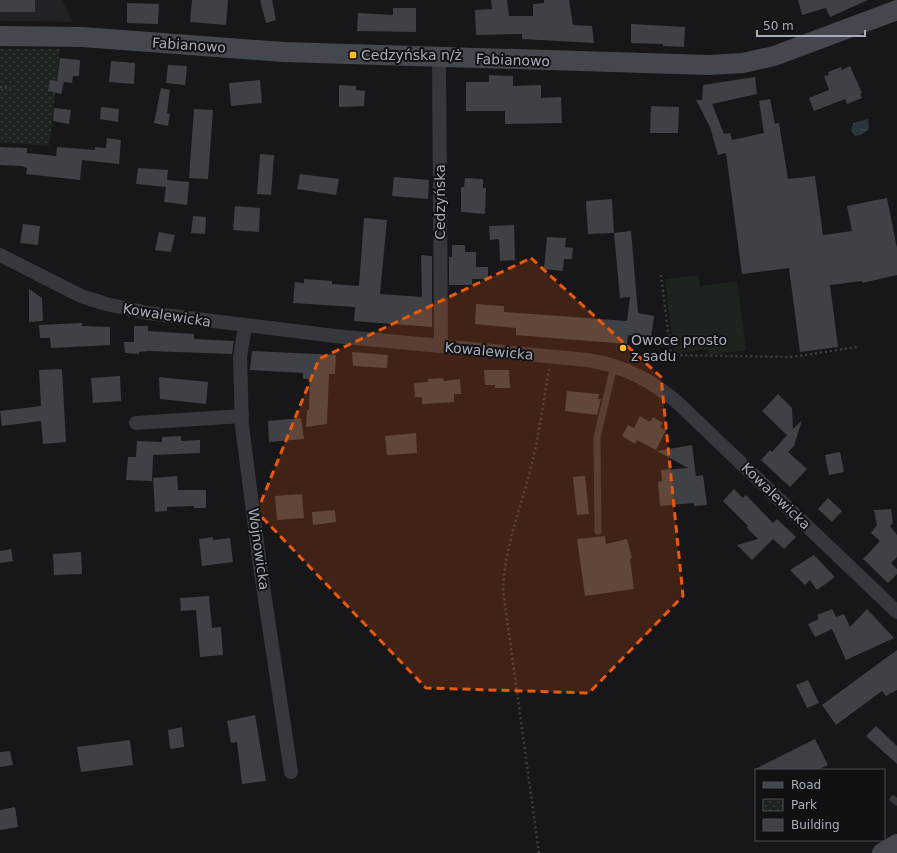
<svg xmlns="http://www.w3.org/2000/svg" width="897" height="853" font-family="'DejaVu Sans',sans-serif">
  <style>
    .built { fill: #222226 }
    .park { fill: url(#park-dots) }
    .garden { fill: #1c241d }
    .water { fill: url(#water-ripples) }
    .building { fill: #404146 }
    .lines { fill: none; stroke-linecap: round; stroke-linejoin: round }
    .path { stroke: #3d3f45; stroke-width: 2.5; stroke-dasharray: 2 3; stroke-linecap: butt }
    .lane { stroke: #37383e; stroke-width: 7 }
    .street { stroke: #37383e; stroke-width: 14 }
    .secondary { stroke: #45474e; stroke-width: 20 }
    .marked { fill: #e8590c; fill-opacity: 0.2; stroke: #e8590c; stroke-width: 3; stroke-dasharray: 8 5; stroke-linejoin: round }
    .poi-dot { fill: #ffbb28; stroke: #111114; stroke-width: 1.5 }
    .labels { text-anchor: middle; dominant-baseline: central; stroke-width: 4; stroke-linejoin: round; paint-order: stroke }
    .street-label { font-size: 14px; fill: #a7adba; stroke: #111114 }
    .poi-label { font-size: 14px; fill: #a7adba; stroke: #111114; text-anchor: start }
  </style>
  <defs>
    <pattern id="park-dots" width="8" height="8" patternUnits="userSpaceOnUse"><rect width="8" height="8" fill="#1c241d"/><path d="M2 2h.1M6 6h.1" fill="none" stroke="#3a413c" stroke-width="1.8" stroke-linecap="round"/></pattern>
    <pattern id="water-ripples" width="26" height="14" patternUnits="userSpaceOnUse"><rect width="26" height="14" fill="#2b353e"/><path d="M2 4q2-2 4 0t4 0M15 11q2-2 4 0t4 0" fill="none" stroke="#475058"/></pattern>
  </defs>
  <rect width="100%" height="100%" fill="#171619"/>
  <path class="built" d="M0 0H62L73 22 0 21Z"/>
  <path class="park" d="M0 49H60L49 146 0 142Z"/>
  <path class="garden" d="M699 275 700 286 737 281 746 350 709 355 708 349 674 354 665 279Z"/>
  <path class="water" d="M868 119 869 129 861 135 855 136 851 131 853 123Z"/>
  <path class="building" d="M0 0H35V12H0Z
    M192 0H228L226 25 190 22Z
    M260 0H272L276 20 266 23Z
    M491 0H507L509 16H533V4L544 3V0H569L573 25 592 26 594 43 522 39V34L476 35 475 10 492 9Z
    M798 0H868L830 17 826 8 802 15Z
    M127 3 159 4 158 24 127 23Z
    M393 8H416V32L357 31 358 13 393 15Z
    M631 24 685 27 684 47 663 46V44L631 43Z
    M60 58 80 60 79 76H73L72 83 57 81Z
    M111 61 135 63 134 84 109 82Z
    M168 65 187 66 185 85 166 83Z
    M850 66 862 93 860 94 862 98 847 104 845 99 814 111 809 98 829 90 824 76 829 75 828 72 841 67 842 70Z
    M489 75 513 76V86L541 85V98L561 97 562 123 505 124V111H466V82H489Z
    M755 77 757 94 712 104 724 134 730 133 732 140 764 133 759 101 770 99 775 124 779 123 788 179 815 176 823 235 852 231 847 206 887 198 897 248V275L862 283V281L830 285 838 347 800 352 789 268 742 274 726 153 718 155 710 127 696 100H702L703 85Z
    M50 80 64 82 61 94 48 91Z
    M260 80 262 103 231 106 229 83Z
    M339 85 356 86V90L365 91 364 106 339 107Z
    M161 88 170 90 167 113 170 114 168 126 154 123Z
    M651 106 679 107 678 133H650Z
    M101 107 119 109 118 122 100 119Z
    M54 108 71 110 69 124 53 121Z
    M194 109 213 110 208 179 189 178Z
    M107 138 121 140 119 164 82 160 80 180 26 174 27 168 22 166 0 165V147L27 148V153L56 156 57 147 95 150V147L106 148Z
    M260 154 274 155 271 195 257 194Z
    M138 168 168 170 167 180 189 182 187 205 164 202 166 187 136 184Z
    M300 174 339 179 336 195 297 189Z
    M394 177 429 180 428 199 392 196Z
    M465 178 483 179V188H486L485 214 461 212V187H464Z
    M612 199 614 233 588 234 586 201Z
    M235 206 260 208 259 232 233 230Z
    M193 216 206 217 205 234 191 233Z
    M364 218 387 220 380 294 422 297 421 255 432 256V327L354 321 355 307 293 303 295 282 304 283V279L332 281V284L359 286Z
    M23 224 40 226 38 245 20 243Z
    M514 225 515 260 500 261 499 239 490 240 489 226Z
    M631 231 638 313 654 316 651 338 628 335 627 344 516 335V328L475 324 476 304 504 306V312L627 321 630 297 620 298 614 233Z
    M159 232 175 235 171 252 155 250Z
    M547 237 566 238 565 247 573 248 572 259H564L563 271 544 269Z
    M452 245H465V252H476V267H488V279H472V285H449V257H452Z
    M29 289 42 298 43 321 29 322Z
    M82 323V326L110 327V345L51 348 50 338H40L39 325Z
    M134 326H148V331L194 334V339L234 341 232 354 148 351 139 352V354L125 353 124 342H134Z
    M252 351 336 355 335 374H329L327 424 306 427 307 410H309L310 379H303V373L250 370Z
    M352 352 388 355 387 368 353 366Z
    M62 369 66 442 43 444 41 421 2 426 0 411 41 406 39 370Z
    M484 370H509L510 388H495V385H485Z
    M120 376 121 401 93 403 91 378Z
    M159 377 208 382 206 404 160 399Z
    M443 378 444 381 460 379 461 394H454V402L422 404V397H415L414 383 428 382V379Z
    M567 391 599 394 598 399H601L597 415 565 411Z
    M778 394 792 408 793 429 802 420 794 446 788 452 807 469 790 487 761 460 770 450 772 452 787 435 762 411Z
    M640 416 650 422 653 417 663 423 660 427 666 430 656 450 637 440 635 444 622 436 628 425 634 428Z
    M301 418 304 439 269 442 268 421Z
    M416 433 417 453 387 455 385 436Z
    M181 436V441L200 440V453L153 455 152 481 126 480 128 457H136L137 441 162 442V437Z
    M692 445 696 476 703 475 707 505 694 506V503L660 506 658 482 662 481 661 470 688 468 657 451Z
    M840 452 844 472 829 475 825 455Z
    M177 476 178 490H206V508H194V506L167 507V511L155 512 153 478Z
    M585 476 589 514 577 515 573 477Z
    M734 489 743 498 746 495 773 523 777 519 796 537 784 549 773 539 752 560 737 545 758 539 747 528 748 526 723 501Z
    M302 494 304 518 277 520 275 496Z
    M828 498 842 511 832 522 818 509Z
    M891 509 893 523 890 526 897 535V557L891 563 897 569V574L888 583 863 559 880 541 871 533 877 525 874 510Z
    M335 510 336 522 313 525 312 512Z
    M605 536 606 544 627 539 632 558 630 559 634 589 585 596 577 539Z
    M213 537V540L230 538 233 562 202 566 199 539Z
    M11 549 13 561 0 563V551Z
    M81 552 82 574 54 575 53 554Z
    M814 555 835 577 817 590 810 580 805 585 790 570Z
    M209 596 212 628 221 627 223 655 200 657 196 610 181 611 180 598Z
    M832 609 836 617 844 614 850 627 867 609 894 638 846 660 832 629 815 637 808 624 819 619 817 615Z
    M897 650V690L886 696 882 691 836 725 822 705Z
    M808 680 819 703 807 708 796 685Z
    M255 715 266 781 242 784 237 742 231 743 227 721Z
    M876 726 897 746V764L866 736Z
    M182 727 184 747 170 749 168 730Z
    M815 739 828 765 817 770H753Z
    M130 740 133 765 81 772 77 747Z
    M10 751 13 765 0 767V752Z
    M15 807 18 827 0 830V810Z"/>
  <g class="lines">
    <path class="path" d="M0 87 11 88
      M661 275 671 355 792 357 857 347
      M539 853 503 590C505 546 519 513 530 471 539 437 543 403 549 369"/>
    <path class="lane" d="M598 531 597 437 614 366
      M893 799 897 802"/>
    <path class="street" d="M439 58 441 346
      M0 255 81 296 106 304 148 313 335 336 588 360C624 366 651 380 678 403L897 612
      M245 326 240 357 242 426 260 566 291 772
      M136 423 242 416"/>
    <path class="secondary" d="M0 36 82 37 284 52 709 65 743 63 774 56 897 10
      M882 853 897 844"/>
  </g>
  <path class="marked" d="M531 258 661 377 683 596 589 693 426 688 257 512 319 359Z"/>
  <g class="poi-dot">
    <rect x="349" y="51" width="8" height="8" rx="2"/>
    <circle cx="623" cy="348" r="4"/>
  </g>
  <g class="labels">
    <g class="street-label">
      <text transform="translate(189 45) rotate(4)">Fabianowo</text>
      <text transform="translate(513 60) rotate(2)">Fabianowo</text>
      <text transform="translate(440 202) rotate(-90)">Cedzyńska</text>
      <text transform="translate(167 315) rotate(9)">Kowalewicka</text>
      <text transform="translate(489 351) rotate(5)">Kowalewicka</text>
      <text transform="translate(776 496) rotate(44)">Kowalewicka</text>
      <text transform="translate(259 549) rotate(82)">Wojnowicka</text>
    </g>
    <g class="poi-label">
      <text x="361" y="55">Cedzyńska n/ż</text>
      <text x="631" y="340">Owoce prosto<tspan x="631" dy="16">z sadu</tspan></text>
    </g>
  </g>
  <rect x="755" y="769" width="130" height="72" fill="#111114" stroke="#4d4f56"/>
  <rect x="763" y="782" width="20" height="6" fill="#45474e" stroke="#4d4f56"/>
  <text x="791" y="789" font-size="12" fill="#a7adba">Road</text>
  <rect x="763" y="799" width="20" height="12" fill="url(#park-dots)" stroke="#4d4f56"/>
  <text x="791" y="809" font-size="12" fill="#a7adba">Park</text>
  <rect x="763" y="819" width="20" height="12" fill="#404146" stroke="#4d4f56"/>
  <text x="791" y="829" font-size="12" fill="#a7adba">Building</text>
  <path d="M757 30v6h108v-6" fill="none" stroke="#a7adba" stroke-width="2"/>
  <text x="763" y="30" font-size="12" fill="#a7adba" stroke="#111114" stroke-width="3" paint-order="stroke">50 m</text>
</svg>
